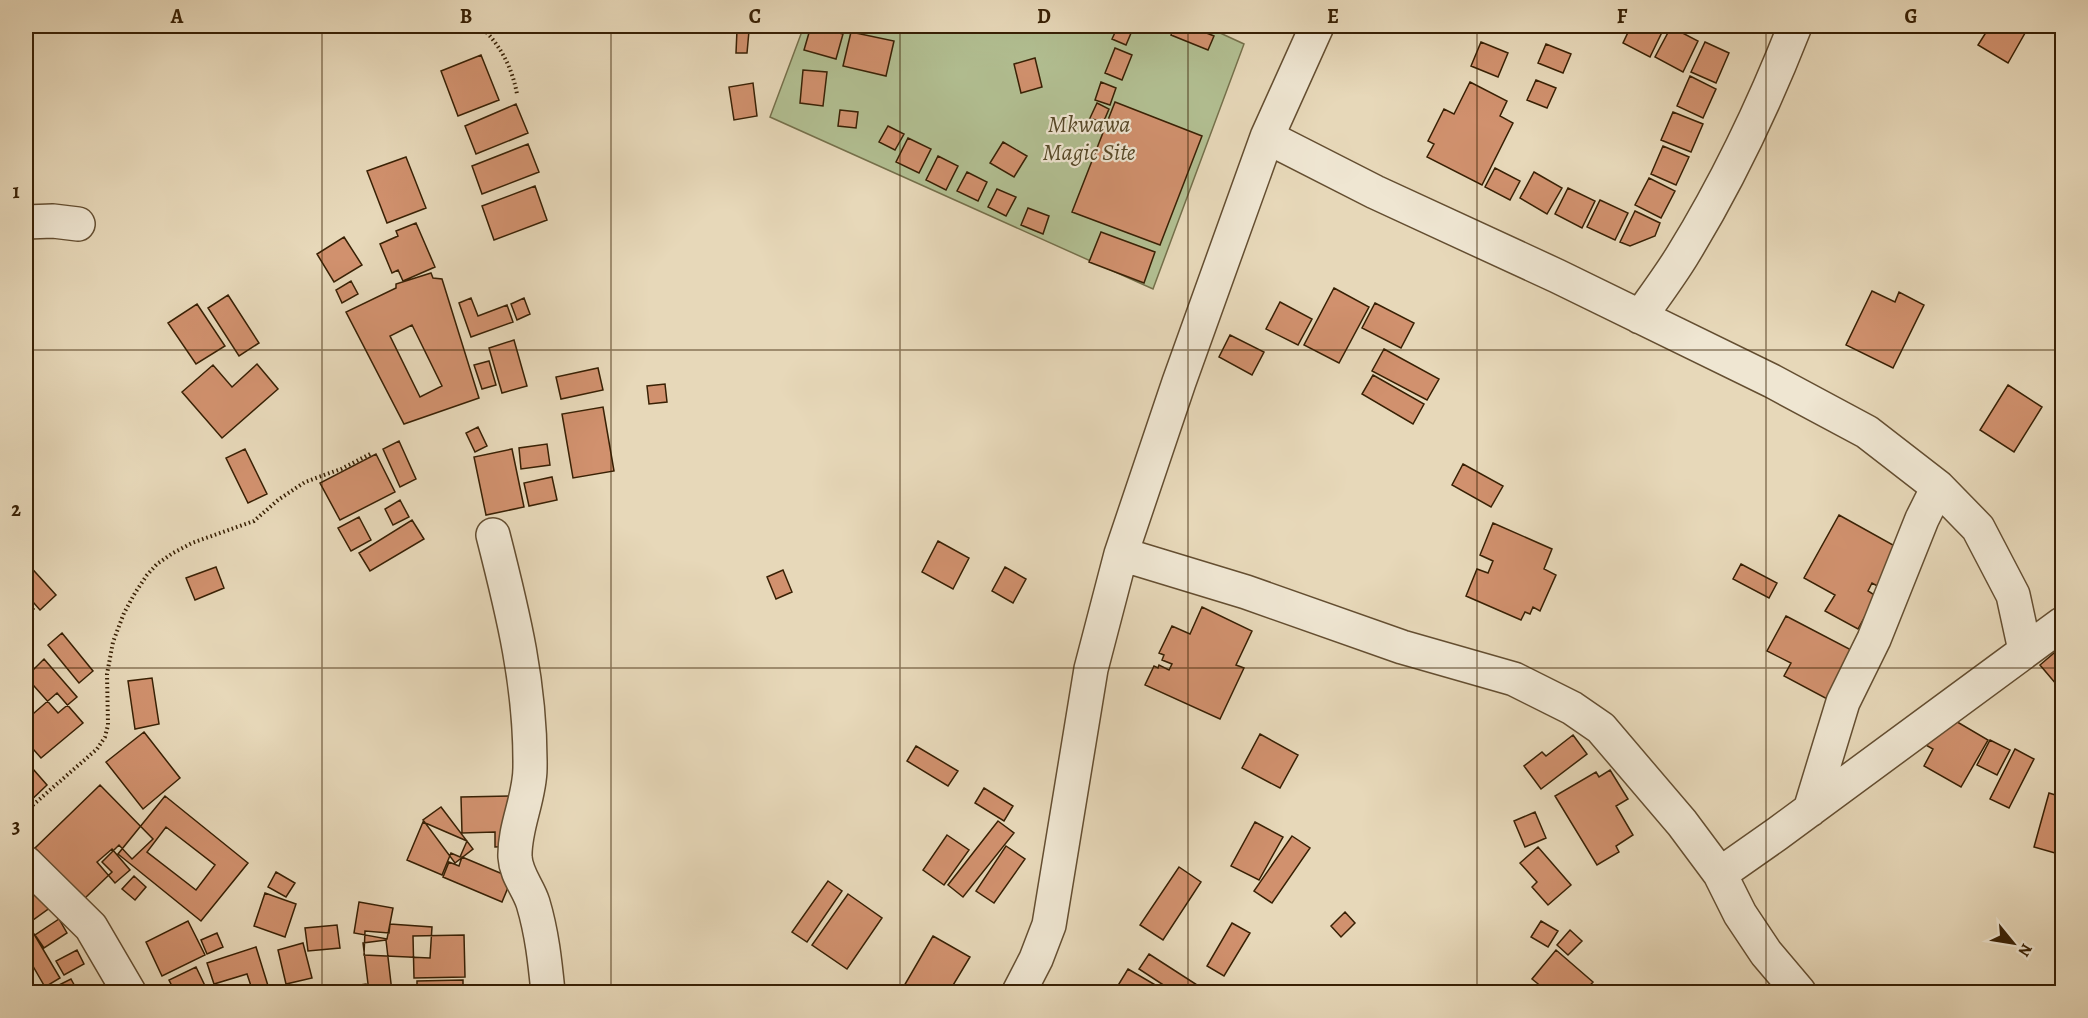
<svg xmlns="http://www.w3.org/2000/svg" width="2088" height="1018" font-family="Alegreya,serif">
  <style>
    .green { fill: #b2bf92; stroke: #75704b; stroke-width: 1.5 }
    .building { fill: #d1916e; stroke: #382004; stroke-width: 1.5; fill-rule: evenodd }
    .lines { fill: none; stroke-linecap: round; stroke-linejoin: round }
    .minor-casing { stroke: #644e31; stroke-width: 36 }
    .path { stroke: #382004; stroke-width: 4; stroke-dasharray: 1.5 3; stroke-linecap: butt }
    .minor { stroke: #efe6d2; stroke-width: 33 }
    .grid { fill: none; stroke: #382004; stroke-width: 1.5; stroke-opacity: 0.55 }
    .labels { text-anchor: middle; dominant-baseline: central; stroke-width: 4.5; stroke-linejoin: round; paint-order: stroke }
    .park-label { font-size: 24px; font-style: italic; fill: #564828; stroke: #efe6d2 }
    .neatline { fill: none; stroke: #382004; stroke-width: 2 }
    .grid-label { font-size: 20px; text-anchor: middle; font-weight: bold; fill: #382004 }
  </style>
  <rect width="100%" height="100%" fill="#e7d8b9"/>
  <filter id="stains"><feTurbulence type="fractalNoise" baseFrequency=".00333" numOctaves="4"/><feColorMatrix values="0 0 0 0 .2 0 0 0 0 .09 0 0 0 0 .02 0 0 0 .5 -.17"/></filter>
  <radialGradient id="worn" r=".72"><stop offset=".6" stop-color="#630" stop-opacity="0"/><stop offset="1" stop-color="#630" stop-opacity=".3"/></radialGradient>
  <path class="green" d="M804 26H1205L1244 44 1153 289 770 117Z"/>
  <path class="building" d="M811 26 843 34 836 59 804 50Z
    M1093 26H1113L1109 33Z
    M1118 26H1134L1126 45 1112 39Z
    M1175 26H1189L1214 36 1208 50 1171 35Z
    M1631 26H1660L1664 28 1650 57 1623 43Z
    M1990 26H2029L2008 63 1978 45Z
    M1671 27 1698 41 1683 72 1655 57Z
    M737 30 749 31 747 53H736Z
    M851 32 894 41 886 76 843 66Z
    M1481 42 1508 53 1498 77 1471 66Z
    M1705 42 1729 53 1716 83 1691 72Z
    M1546 44 1571 54 1563 73 1538 63Z
    M1115 48 1132 55 1122 80 1105 73Z
    M481 55 499 100 458 116 441 71Z
    M1035 58 1042 87 1021 93 1014 64Z
    M803 70 827 72 823 106 800 103Z
    M1690 76 1716 89 1703 118 1677 106Z
    M1536 80 1556 88 1547 108 1527 100Z
    M1101 82 1116 88 1110 105 1095 100Z
    M1470 82 1507 101 1500 116 1513 123 1482 185 1427 157 1434 144 1428 141 1444 109 1454 114Z
    M753 83 757 116 734 120 729 87Z
    M1115 102 1202 136 1160 245 1072 212Z
    M1097 103 1109 109 1103 123 1090 118Z
    M516 104 528 133 476 154 465 126Z
    M840 110 858 112 856 128 838 126Z
    M1673 112 1703 124 1691 152 1661 140Z
    M888 126 904 134 895 150 879 142Z
    M908 138 931 149 919 173 896 162Z
    M1003 142 1027 156 1014 177 990 163Z
    M528 144 539 172 482 194 472 166Z
    M1663 146 1689 157 1676 185 1651 174Z
    M938 156 958 166 946 190 926 180Z
    M406 157 426 208 387 223 367 171Z
    M1495 168 1520 181 1510 200 1485 187Z
    M967 172 987 182 978 201 957 191Z
    M1534 172 1562 188 1547 214 1520 198Z
    M1649 178 1675 191 1661 218 1635 205Z
    M535 186 547 220 494 240 482 206Z
    M1568 188 1595 201 1582 228 1555 214Z
    M997 189 1016 197 1006 216 988 207Z
    M1600 200 1628 213 1615 240 1587 227Z
    M1028 208 1049 216 1043 234 1021 225Z
    M1635 211 1660 223 1655 236 1630 246 1620 242Z
    M416 223 435 267 403 281 398 270 392 273 380 244 398 236 396 231Z
    M1101 232 1155 252 1144 283 1089 262Z
    M344 237 362 265 334 282 317 254Z
    M431 273 433 278 442 279 479 398 404 424 346 312 396 288V284ZM412 325 442 386 420 397 390 336Z
    M351 281 358 294 342 303 336 290Z
    M1334 288 1369 307 1339 363 1304 345Z
    M1872 291 1895 302 1899 292 1924 305 1893 368 1846 345Z
    M228 295 259 343 239 356 208 308Z
    M471 298 478 316 507 305 513 322 471 337 459 303Z
    M524 298 530 314 517 320 511 304Z
    M1280 302 1312 319 1298 345 1266 329Z
    M1375 303 1414 323 1401 348 1362 328Z
    M197 304 225 346 196 364 168 323Z
    M1230 335 1264 352 1252 375 1219 357Z
    M514 340 527 386 502 393 489 348Z
    M1384 349 1439 379 1427 400 1372 371Z
    M489 361 496 385 482 389 474 365Z
    M257 364 278 389 222 438 182 392 213 365 232 387Z
    M598 368 603 390 561 399 556 377Z
    M1373 375 1424 404 1413 424 1362 394Z
    M665 384 667 402 649 404 647 386Z
    M2008 385 2042 407 2014 452 1980 430Z
    M603 407 614 471 573 478 562 414Z
    M478 427 487 446 475 452 466 433Z
    M399 441 416 479 400 487 383 449Z
    M547 444 550 465 521 469 519 448Z
    M245 449 267 494 248 503 226 458Z
    M512 449 524 507 486 515 474 457Z
    M376 454 395 492 340 520 320 483Z
    M1463 464 1503 486 1491 507 1452 485Z
    M552 477 557 500 529 506 524 483Z
    M400 500 409 517 393 525 385 509Z
    M1839 515 1902 550 1881 588 1872 583 1868 591 1876 596 1858 629 1825 611 1835 595 1804 578Z
    M359 517 371 540 351 551 338 528Z
    M412 520 424 539 370 571 359 553Z
    M1493 523 1552 549 1544 569 1556 575 1540 611 1533 607 1530 614 1525 612 1521 620 1466 596 1477 569 1488 573 1493 561 1480 555Z
    M938 541 969 558 953 589 922 572Z
    M26 562 56 595 40 610 26 594Z
    M1741 564 1777 583 1769 598 1733 579Z
    M216 567 224 588 195 600 186 578Z
    M1005 567 1026 579 1013 603 992 591Z
    M783 570 792 592 776 599 767 577Z
    M26 600 34 609 26 617Z
    M1202 607 1252 631 1236 665 1244 668 1220 719 1145 685 1154 666 1158 668 1159 665 1169 670 1172 664 1162 660 1164 655 1159 653 1172 626 1190 634Z
    M1786 616 1857 653 1831 701 1784 676 1791 663 1767 651Z
    M62 633 93 671 79 683 48 645Z
    M2061 647 2062 649V691L2040 665Z
    M44 659 77 697 58 713 26 677Z
    M152 678 159 724 135 729 128 681Z
    M57 693 83 723 41 758 26 741V720Z
    M1942 713 1988 740 1961 787 1924 766 1933 749 1924 744Z
    M144 732 180 778 143 809 106 762Z
    M1260 734 1298 755 1280 788 1242 768Z
    M1573 735 1587 754 1541 789 1524 766 1542 752 1546 756Z
    M1990 740 2010 750 1997 775 1977 765Z
    M916 746 958 771 948 786 907 761Z
    M2015 749 2034 759 2009 808 1990 799Z
    M26 761 47 785 26 805Z
    M1610 770 1628 799 1616 806 1633 835 1616 846 1619 852 1597 865 1555 796 1596 772 1599 777Z
    M100 785 153 839 132 859 119 845 102 862 112 872 84 899 35 848Z
    M984 788 1013 806 1004 821 975 803Z
    M2049 793 2062 797V855L2034 847Z
    M165 796 248 863 201 921 118 854ZM166 827 215 865 196 890 147 852Z
    M514 796 515 846 495 847V832L462 833 461 797Z
    M441 807 473 849 455 863 423 820Z
    M1535 812 1546 838 1525 847 1514 821Z
    M998 821 1014 833 963 897 948 885Z
    M423 822 467 841 460 857 451 853 442 875 407 860Z
    M1255 822 1283 837 1259 880 1231 866Z
    M947 835 969 850 944 885 923 870Z
    M1292 836 1310 848 1272 903 1254 891Z
    M1006 846 1025 859 994 903 976 891Z
    M1538 847 1571 885 1548 905 1532 887 1537 882 1520 863Z
    M112 849 130 870 115 883 97 862Z
    M462 857 512 878 502 902 443 877 449 862 459 866Z
    M1179 867 1201 882 1163 940 1140 925Z
    M276 872 295 883 286 897 268 887Z
    M134 876 146 887 135 900 122 889Z
    M828 881 842 891 807 942 792 932Z
    M32 882 51 907 26 925V887Z
    M265 893 296 904 285 937 254 926Z
    M848 894 882 918 847 969 812 945Z
    M359 902 393 908 387 939 354 933Z
    M1345 912 1355 923 1341 937 1331 926Z
    M59 919 67 933 44 948 35 935Z
    M188 921 205 955 162 976 146 942Z
    M1541 921 1558 931 1548 947 1531 937Z
    M1232 923 1250 933 1224 976 1207 966Z
    M390 924 432 927 430 958 364 955 365 931 389 933Z
    M337 925 340 948 308 951 305 928Z
    M1570 930 1582 941 1568 955 1557 945Z
    M217 933 223 947 207 954 201 940Z
    M34 934 60 978 45 987 26 954V940Z
    M464 935 465 977 414 978 413 936Z
    M933 936 970 957 949 992H915L904 986Z
    M386 940 392 992H369L363 943Z
    M303 943 312 978 286 984 278 950Z
    M256 947 269 989 253 992 247 974 214 984 207 963Z
    M77 950 84 964 64 975 56 961Z
    M1556 950 1593 982 1584 992H1548L1532 979Z
    M1149 954 1208 992H1174L1139 969Z
    M196 967 208 992H175L169 980Z
    M1128 969 1164 990 1163 992H1114Z
    M71 979 78 992H45Z
    M463 980V992H417V981Z
    M366 984 367 992H325L324 990Z"/>
  <g class="lines">
    <defs>
      <path id="minor" d="M1267 137 1375 192 1557 276 1772 381 1867 432 1938 487 1978 528 2013 595 2025 650
        M26 222 53 221 78 224
        M1640 317C1654 297 1669 277 1682 256 1727 183 1764 105 1795 26
        M493 535C513 613 531 686 530 768 530 798 514 827 515 857 516 875 528 887 533 903 542 933 545 962 548 992
        M1121 554 1246 592 1402 647 1514 679 1572 708 1601 728 1682 823 1720 874 1740 914 1766 953 1799 992
        M1810 810 1843 702 1874 639 1922 519 1938 487
        M26 863 91 927 129 992
        M1720 874 1777 834 2062 624
        M1019 992 1036 959 1049 925 1091 669 1121 554 1179 382 1267 137 1317 26"/>
    </defs>
    <use href="#minor" class="minor-casing"/>
    <path class="path" d="M480 26C500 44 512 67 517 94
      M26 811 97 749 105 737 108 725 107 674 113 642 124 613 135 593 147 575 157 564 173 553 192 543 254 521 278 500 305 482 341 469 372 453"/>
    <use href="#minor" class="minor"/>
  </g>
  <path class="grid" d="M322 26V992M611 26V992M900 26V992M1188 26V992M1477 26V992M1766 26V992M26 350H2062M26 668H2062"/>
  <g class="labels">
    <g class="park-label">
      <text x="1089" y="124">Mkwawa<tspan x="1089" dy="28">Magic Site</tspan></text>
    </g>
  </g>
  <rect width="2088" height="1018" fill="none" stroke="#e7d8b9" stroke-width="66"/>
  <g transform="translate(2013 943) rotate(120)" stroke="#efe6d2" stroke-width="4.5" paint-order="stroke">
  <path d="M0-4.5L10 22L0 15L-10 22Z" fill="#382004"/>
  <text y="-9" font-size="16" font-weight="bold" text-anchor="middle" fill="#382004">N</text>
  </g>
  <rect x="33" y="33" width="2022" height="952" class="neatline"/>
  <g class="grid-label">
    <text x="177" y="23">A</text>
    <text x="466" y="23">B</text>
    <text x="755" y="23">C</text>
    <text x="1044" y="23">D</text>
    <text x="1333" y="23">E</text>
    <text x="1622" y="23">F</text>
    <text x="1911" y="23">G</text>
    <text x="16" y="198">1</text>
    <text x="16" y="516">2</text>
    <text x="16" y="833">3</text>
  </g>
  <rect width="100%" height="100%" filter="url(#stains)"/>
  <rect width="100%" height="100%" fill="url(#worn)"/>
</svg>
